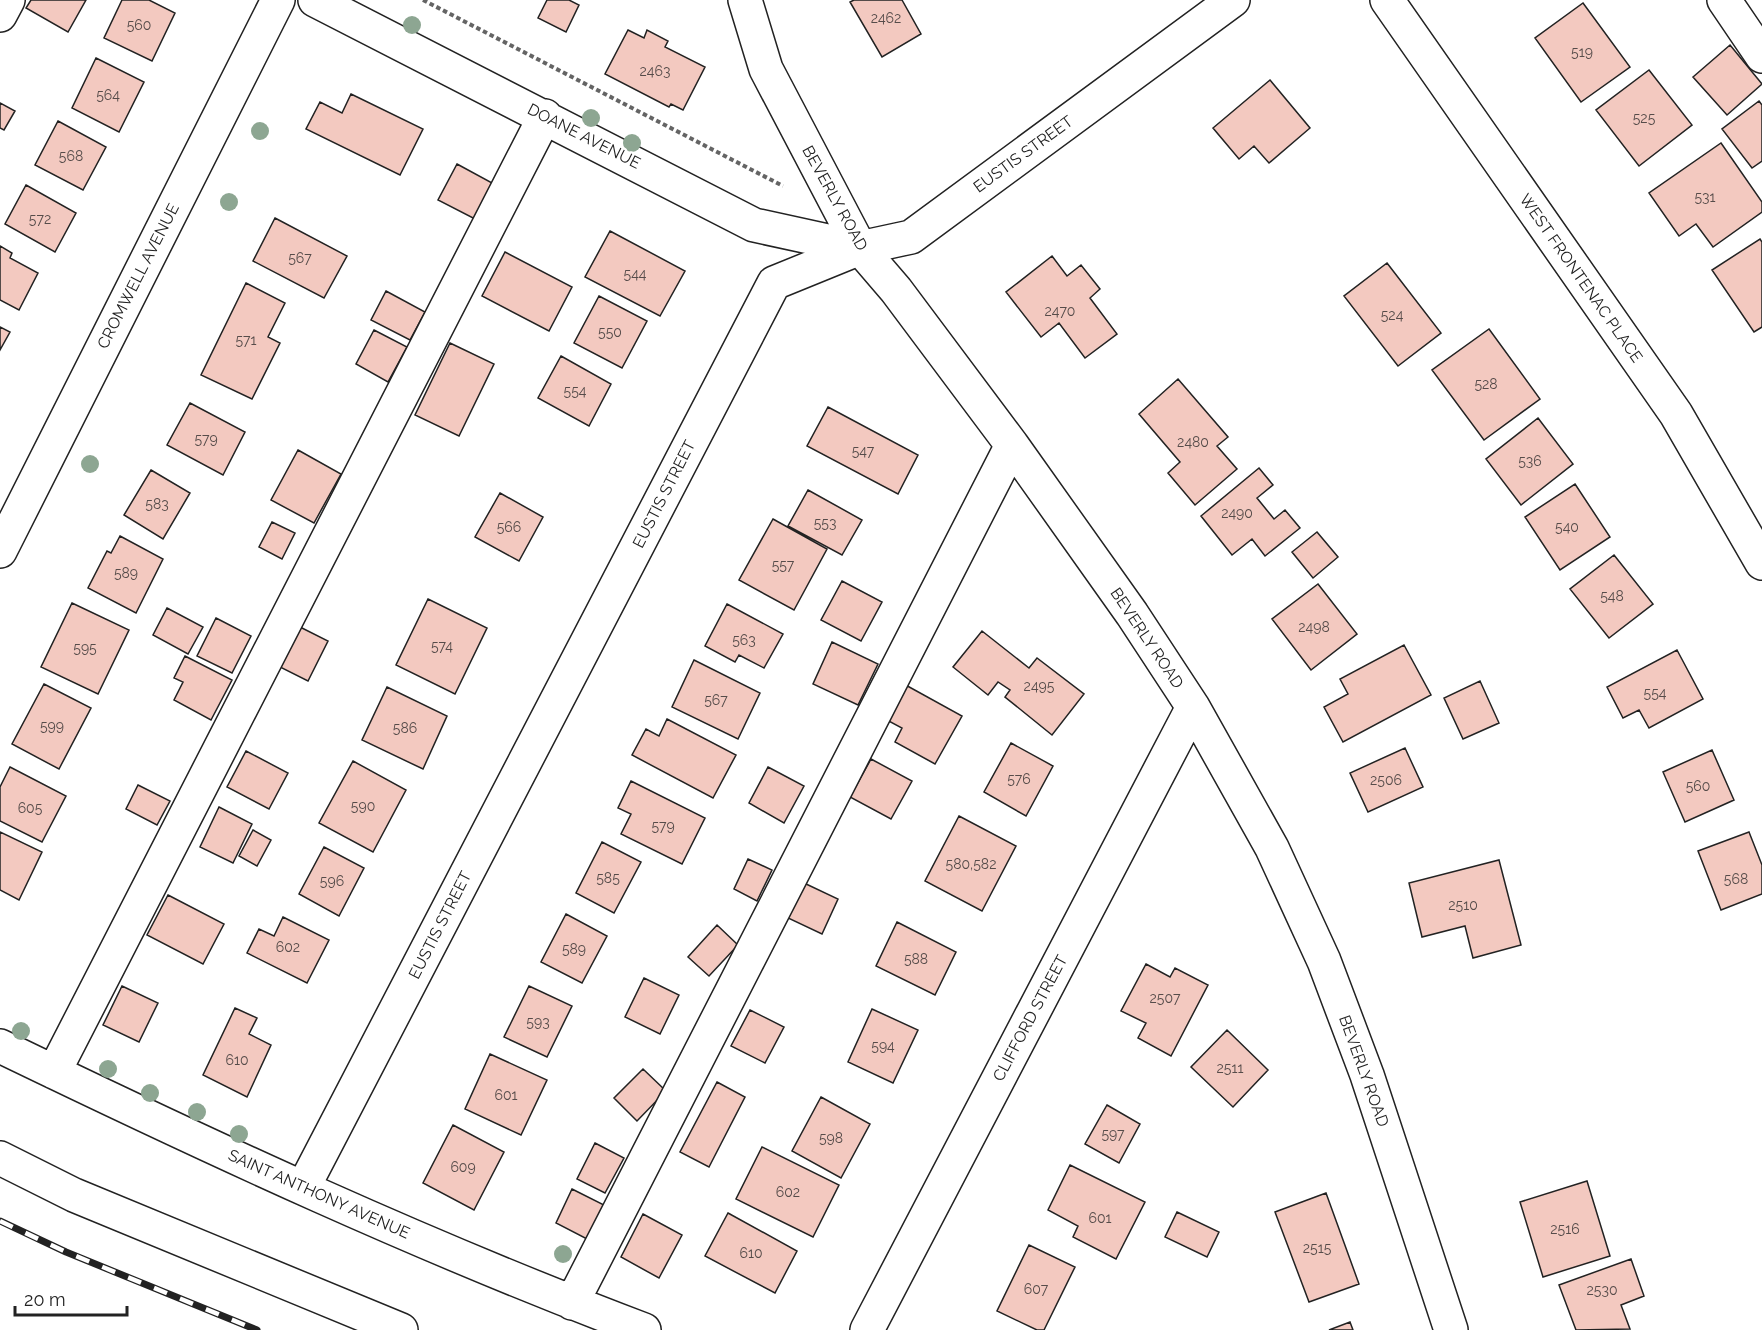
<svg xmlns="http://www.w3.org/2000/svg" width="1762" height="1330" font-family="Raleway,sans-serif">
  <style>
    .building { fill: #f3c9c0; stroke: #222; stroke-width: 1.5 }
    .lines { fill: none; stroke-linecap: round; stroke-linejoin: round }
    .minor-casing { stroke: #222; stroke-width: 36 }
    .path { stroke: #646464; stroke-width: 4; stroke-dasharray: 4.5 3; stroke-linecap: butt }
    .minor { stroke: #fff; stroke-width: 33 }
    .rail-casing { stroke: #222; stroke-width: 7 }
    .rail { stroke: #fff; stroke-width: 4.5; stroke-dasharray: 14; stroke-linecap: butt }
    .tree { fill: #8da692 }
    .labels { text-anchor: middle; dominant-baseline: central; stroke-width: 4.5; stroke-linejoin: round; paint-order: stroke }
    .number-label { font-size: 14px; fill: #564c4a }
    .street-label { font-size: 16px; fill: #222; stroke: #fff }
  </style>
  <rect width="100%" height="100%" fill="#fff"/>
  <path class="building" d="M31 0H86L68 32 26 8Z
    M122 0H149L175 13 152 61 104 38Z
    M547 0H569L579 5 566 32 538 18Z
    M854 0H902L921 34 882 57 850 2Z
    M1583 3 1630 67 1581 102 1535 38Z
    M628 30 644 38 647 30 668 41 665 47 705 67 683 110 671 104 669 107 605 74Z
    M1730 45 1762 84 1727 115 1693 77Z
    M96 58 144 82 119 132 72 108Z
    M1649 70 1692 125 1639 166 1596 110Z
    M1270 80 1310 128 1269 163 1254 146 1239 159 1213 128Z
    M351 94 423 129 400 175 306 129 320 102 342 113Z
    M1759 101 1762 105V161L1752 168 1722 129Z
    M0 103 15 111 4 130 0 128Z
    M58 121 106 147 83 190 35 165Z
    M1721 143 1762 202V212L1713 247 1696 224 1679 236 1649 193Z
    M457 164 494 184 475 219 438 200Z
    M26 185 76 213 55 252 5 224Z
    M275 218 347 256 324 298 253 261Z
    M610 231 685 271 660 316 585 277Z
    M1760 239 1762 242V327L1754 332 1712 270Z
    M0 246 12 253 10 258 38 273 19 310 0 300Z
    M505 252 572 287 549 331 482 296Z
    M1052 256 1067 276 1081 265 1100 289 1090 298 1117 334 1085 358 1059 323 1041 337 1006 292Z
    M1387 263 1441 333 1398 366 1344 296Z
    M246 283 285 303 268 337 280 343 252 399 201 375Z
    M386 291 425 312 410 340 371 320Z
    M599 296 647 321 622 368 574 343Z
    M0 327 10 332 0 350Z
    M1489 329 1540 399 1484 440 1432 370Z
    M374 330 407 347 388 382 356 364Z
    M450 343 494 364 459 436 415 415Z
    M561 356 611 384 589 426 538 398Z
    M1178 379 1228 437 1217 446 1237 469 1195 505 1168 473 1180 462 1139 414Z
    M190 403 245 432 223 475 167 445Z
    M828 407 918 455 898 494 807 446Z
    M1538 418 1573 464 1521 505 1486 459Z
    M298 450 341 474 314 523 271 500Z
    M1259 468 1273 485 1257 498 1274 519 1285 510 1300 528 1265 556 1252 539 1232 555 1201 516Z
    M151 470 190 493 163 539 124 515Z
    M1575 484 1610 537 1560 570 1525 517Z
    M808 490 862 520 842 555 788 526Z
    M500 493 543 517 519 561 475 537Z
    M773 519 827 549 794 610 739 580Z
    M272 522 295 533 282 559 259 547Z
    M1317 532 1338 557 1313 578 1292 552Z
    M120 536 163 559 136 613 88 588 107 551 111 553Z
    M1614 555 1653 604 1609 638 1570 589Z
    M842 581 882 602 861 641 821 620Z
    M1318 584 1357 634 1311 670 1272 619Z
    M428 599 487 628 455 694 396 665Z
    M72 603 129 630 98 694 41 667Z
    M727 604 783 634 764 668 739 655 735 662 705 646Z
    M167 608 203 627 188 654 153 635Z
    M216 618 251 636 232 673 197 656Z
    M300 627 328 641 308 681 280 667Z
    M982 631 1029 668 1037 658 1084 694 1052 735 1005 697 1010 690 998 682 988 695 953 667Z
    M832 642 878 664 858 705 813 684Z
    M1404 645 1431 695 1343 742 1324 707 1348 694 1340 679Z
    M1677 650 1703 699 1649 728 1639 710 1623 718 1607 687Z
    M185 656 232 680 211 720 174 700 183 682 174 678Z
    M694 660 760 693 738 739 672 707Z
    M1480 681 1499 723 1463 739 1444 698Z
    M902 683 962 716 935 764 895 742 902 728 883 718Z
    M44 684 91 708 59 769 12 744Z
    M387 687 447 716 423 769 362 740Z
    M667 719 736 755 713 798 632 755 646 729 659 736Z
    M1011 743 1053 766 1026 816 984 792Z
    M1405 748 1423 787 1368 812 1350 773Z
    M1712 750 1734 800 1685 822 1663 772Z
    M246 751 288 773 269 809 227 787Z
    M871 759 912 781 891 819 850 797Z
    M353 761 406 790 373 852 319 823Z
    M10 767 66 796 42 842 0 821V787Z
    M768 767 804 786 784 823 749 803Z
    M631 781 705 818 682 864 621 834 631 814 618 808Z
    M138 785 170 801 157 825 126 809Z
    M219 807 252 824 233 863 200 847Z
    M959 816 1016 846 982 911 925 881Z
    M253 830 271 840 257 866 239 856Z
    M0 832 42 852 19 900 0 890Z
    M1749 832 1762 865V894L1721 910 1698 851Z
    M602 842 641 862 614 913 576 893Z
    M324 847 364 868 339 916 299 894Z
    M748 859 772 870 757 901 734 889Z
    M1499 860 1521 945 1473 958 1465 926 1422 937 1409 883Z
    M804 883 838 899 822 934 788 918Z
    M168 895 224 924 203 964 147 935Z
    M566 914 607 936 582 983 541 962Z
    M283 917 329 940 307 983 247 953 259 929 274 936Z
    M897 922 956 952 935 995 876 966Z
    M717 925 738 945 709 976 688 957Z
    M1146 964 1170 977 1175 968 1208 985 1171 1056 1138 1038 1146 1023 1121 1011Z
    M644 978 679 995 660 1034 625 1017Z
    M122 986 158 1003 139 1042 103 1025Z
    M529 986 572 1006 547 1057 504 1037Z
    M235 1008 257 1018 249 1034 271 1045 247 1097 203 1075Z
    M872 1009 918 1030 893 1083 848 1062Z
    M750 1010 784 1027 765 1063 731 1046Z
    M1227 1030 1268 1070 1233 1107 1191 1067Z
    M490 1054 547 1080 521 1135 465 1109Z
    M643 1069 666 1091 637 1121 614 1098Z
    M717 1082 745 1097 709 1167 680 1152Z
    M821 1097 870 1124 841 1178 792 1151Z
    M1107 1105 1140 1124 1119 1163 1085 1144Z
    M453 1125 504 1152 474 1210 423 1183Z
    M595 1143 624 1158 605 1193 577 1179Z
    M762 1147 839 1185 813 1237 736 1199Z
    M1070 1165 1145 1202 1116 1259 1073 1237 1078 1226 1048 1210Z
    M1587 1181 1610 1256 1543 1277 1520 1202Z
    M572 1189 604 1205 587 1239 556 1223Z
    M1326 1193 1359 1284 1309 1302 1275 1212Z
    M1177 1212 1219 1232 1207 1257 1165 1237Z
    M728 1213 797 1251 775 1293 705 1256Z
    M643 1214 682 1235 659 1278 621 1257Z
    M1029 1245 1075 1267 1044 1330H1037L997 1311Z
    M1631 1259 1644 1296 1621 1305 1630 1329 1576 1330 1559 1285Z
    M1350 1322 1353 1330H1329Z"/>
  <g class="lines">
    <defs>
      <path id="minor" d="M315 0 754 225 860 248
        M745 0 766 69 860 248 896 290 1012 445 1132 614 1193 707 1272 848 1324 961 1367 1075 1451 1330
        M1387 0 1676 414 1762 563
        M1724 0 1762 56
        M0 15 8 0
        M0 551 278 0
        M0 1046C211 1148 424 1247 644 1330
        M54 1072 545 116
        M0 1158 74 1195 401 1330
        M303 1188 774 283 860 248 911 237 1233 0
        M572 1303 1012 445
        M867 1330 1193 707"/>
    </defs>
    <use href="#minor" class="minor-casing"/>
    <path class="path" d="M423 0 783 186"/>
    <use href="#minor" class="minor"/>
    <defs>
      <path id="rail" d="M0 1221 66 1252 257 1330"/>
    </defs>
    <use href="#rail" class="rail-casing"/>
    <use href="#rail" class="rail"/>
  </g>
  <g class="tree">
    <circle cx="412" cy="25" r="9"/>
    <circle cx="591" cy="118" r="9"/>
    <circle cx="260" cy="131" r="9"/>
    <circle cx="632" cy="143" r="9"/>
    <circle cx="229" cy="202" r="9"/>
    <circle cx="90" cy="464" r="9"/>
    <circle cx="21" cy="1031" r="9"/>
    <circle cx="108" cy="1069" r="9"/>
    <circle cx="150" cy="1093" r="9"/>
    <circle cx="197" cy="1112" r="9"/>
    <circle cx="239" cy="1134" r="9"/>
    <circle cx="563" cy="1254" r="9"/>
  </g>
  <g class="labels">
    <g class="number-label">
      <text x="886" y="18">2462</text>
      <text x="139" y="25">560</text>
      <text x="1582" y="52">519</text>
      <text x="655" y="71">2463</text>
      <text x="108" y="95">564</text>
      <text x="1644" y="118">525</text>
      <text x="71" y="156">568</text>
      <text x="1705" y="197">531</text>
      <text x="40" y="219">572</text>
      <text x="300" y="258">567</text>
      <text x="635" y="274">544</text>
      <text x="1060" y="311">2470</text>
      <text x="1392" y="315">524</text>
      <text x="610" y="332">550</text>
      <text x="246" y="340">571</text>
      <text x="1486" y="384">528</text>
      <text x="575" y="391">554</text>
      <text x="206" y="439">579</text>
      <text x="1193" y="442">2480</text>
      <text x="863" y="451">547</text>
      <text x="1530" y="461">536</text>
      <text x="157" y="504">583</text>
      <text x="1237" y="513">2490</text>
      <text x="825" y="523">553</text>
      <text x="509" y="527">566</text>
      <text x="1567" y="527">540</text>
      <text x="783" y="565">557</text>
      <text x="126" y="573">589</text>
      <text x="1612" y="596">548</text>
      <text x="1314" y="627">2498</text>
      <text x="744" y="640">563</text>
      <text x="442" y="646">574</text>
      <text x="85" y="648">595</text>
      <text x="1039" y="686">2495</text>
      <text x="1655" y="693">554</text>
      <text x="716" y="700">567</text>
      <text x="52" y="726">599</text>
      <text x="405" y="728">586</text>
      <text x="1019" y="779">576</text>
      <text x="1386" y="780">2506</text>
      <text x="1698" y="786">560</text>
      <text x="363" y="806">590</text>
      <text x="30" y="808">605</text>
      <text x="663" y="826">579</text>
      <text x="971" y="864">580,582</text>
      <text x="608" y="878">585</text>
      <text x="1736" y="879">568</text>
      <text x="332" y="881">596</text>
      <text x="1463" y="905">2510</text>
      <text x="288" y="947">602</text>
      <text x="574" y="949">589</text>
      <text x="916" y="959">588</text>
      <text x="1165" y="998">2507</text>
      <text x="538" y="1022">593</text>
      <text x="883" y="1046">594</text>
      <text x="237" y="1060">610</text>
      <text x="1230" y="1068">2511</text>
      <text x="506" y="1095">601</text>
      <text x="1113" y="1134">597</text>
      <text x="831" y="1138">598</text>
      <text x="463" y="1167">609</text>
      <text x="788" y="1192">602</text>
      <text x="1100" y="1218">601</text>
      <text x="1565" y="1229">2516</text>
      <text x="1317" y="1248">2515</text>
      <text x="751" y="1253">610</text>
      <text x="1036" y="1289">607</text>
      <text x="1602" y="1290">2530</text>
    </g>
    <g class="street-label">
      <text transform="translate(584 136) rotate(27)">DOANE AVENUE</text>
      <text transform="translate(1023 154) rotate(-36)">EUSTIS STREET</text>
      <text transform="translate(835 198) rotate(61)">BEVERLY ROAD</text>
      <text transform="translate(138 276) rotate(-63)">CROMWELL AVENUE</text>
      <text transform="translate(1581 278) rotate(55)">WEST FRONTENAC PLACE</text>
      <text transform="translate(664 494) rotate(-63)">EUSTIS STREET</text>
      <text transform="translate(1147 638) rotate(56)">BEVERLY ROAD</text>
      <text transform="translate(440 925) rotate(-63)">EUSTIS STREET</text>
      <text transform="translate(1030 1018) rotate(-62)">CLIFFORD STREET</text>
      <text transform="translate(1364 1071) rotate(70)">BEVERLY ROAD</text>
      <text transform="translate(319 1194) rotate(24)">SAINT ANTHONY AVENUE</text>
    </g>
  </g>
  <path d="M15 1306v9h112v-9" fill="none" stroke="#222222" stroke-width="3"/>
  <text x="24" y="1306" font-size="18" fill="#222222" stroke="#ffffff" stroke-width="4.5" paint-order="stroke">20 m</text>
</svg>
